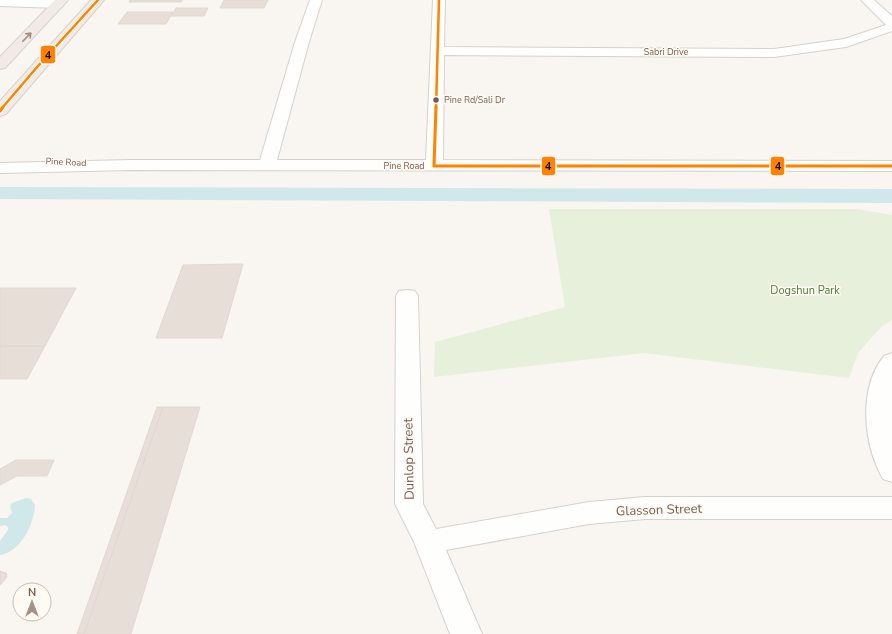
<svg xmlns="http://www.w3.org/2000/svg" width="892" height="634" font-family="'Nunito Sans',sans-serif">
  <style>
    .green { fill: #e7f0db }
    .water { fill: #d0e8ea }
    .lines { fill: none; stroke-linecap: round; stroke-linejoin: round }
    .canal { fill: #d0e8ea; fill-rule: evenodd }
    .building { fill: #e6ded7; stroke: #e2d8d2 }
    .minor-casing { stroke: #d7d1cb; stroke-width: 2 }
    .highway-casing { stroke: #dad1cc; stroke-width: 2 }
    .minor { fill: #fefefd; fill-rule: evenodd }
    .highway { fill: #f2eae7; fill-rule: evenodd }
    .bus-1-far1-casing { stroke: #fffaf3; stroke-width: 4.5 }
    .bus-1-casing { stroke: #fffaf3; stroke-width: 5.5 }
    .bus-1-far1 { stroke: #ff8200; stroke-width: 2.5 }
    .bus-1 { stroke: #ff8200; stroke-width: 3 }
    .oneway { stroke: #a48e83 }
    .bus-dot { fill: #7a5c4d; stroke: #fffaf3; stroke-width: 1.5 }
    .labels { text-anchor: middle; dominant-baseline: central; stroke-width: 3; stroke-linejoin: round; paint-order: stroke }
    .far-street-label { font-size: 9px; fill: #7a5c4d; stroke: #fffaf3 }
    .far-bus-label { font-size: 9px; fill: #7a5c4d; stroke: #fffaf3; text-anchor: start }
    .park-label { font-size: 11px; fill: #537a41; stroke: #fffaf3 }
    .near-street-label { font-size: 13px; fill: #7a5c4d; stroke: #fffaf3 }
    .line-badge { stroke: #fffaf3; stroke-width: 1.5 }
    .pale-badge-label { font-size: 11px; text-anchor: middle; font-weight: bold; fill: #111 }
  </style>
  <rect width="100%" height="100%" fill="#f9f5f0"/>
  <path class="green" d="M549 209H857L892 215V320L882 326 858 353 849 378 644 353 434 377 435 342 565 307Z"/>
  <path class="water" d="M26 498 31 499 35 505C34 524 21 552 0 555V541L8 530V527L5 525 0 526V518H7L12 513 10 506 12 503Z"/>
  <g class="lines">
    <path class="canal" d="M0 187 892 189V203L0 199Z"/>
  </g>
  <path class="building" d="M130 0H183L181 2H129Z
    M224 0H268L264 8H220Z
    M176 8H208L204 16H171Z
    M127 12H173L166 24H118Z
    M243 264 222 338H156L183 265Z
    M0 288H76L45 346H0Z
    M0 346H45L27 379H0Z
    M157 407H163L84 634H77Z
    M163 407H200L131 634H84Z
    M16 460H54L47 476H17L0 485V469Z
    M0 571 6 573 7 577 0 585Z"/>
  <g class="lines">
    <defs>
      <path id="minor" d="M0 0H58L62 1 64 4 62 7 58 8 0 6Z
        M310 0H322L309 42 277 160H426L433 0H445L444 47 774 49 844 39 886 25 861 0H874L892 16V31L846 47 774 57 444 55 443 160 892 161V171L131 170 0 173V163L131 160H260L295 42Z
        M407 290 415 291 418 296 423 504 436 529 589 502 645 497H892V519H645L589 524 446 550 482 634H450L414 542 395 504 396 296 399 291Z
        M892 353V482L883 479C863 444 858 388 884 356Z"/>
      <path id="highway" d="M55 0H68L5 68 0 69V57Z
        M91 0H104L6 114 0 116V101Z"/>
    </defs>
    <use href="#minor" class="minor-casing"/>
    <use href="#highway" class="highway-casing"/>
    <use href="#minor" class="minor"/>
    <use href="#highway" class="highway"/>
    <defs>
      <path id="bus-1-far1" d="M2 108 38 66 98 0
        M436 108 439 0"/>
      <path id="bus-1" d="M0 111 3 107
        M434 166H892
        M434 166 436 107"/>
    </defs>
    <use href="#bus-1-far1" class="bus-1-far1-casing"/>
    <use href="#bus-1" class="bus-1-casing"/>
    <use href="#bus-1-far1" class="bus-1-far1"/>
    <use href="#bus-1" class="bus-1"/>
  </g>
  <defs><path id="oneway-shaft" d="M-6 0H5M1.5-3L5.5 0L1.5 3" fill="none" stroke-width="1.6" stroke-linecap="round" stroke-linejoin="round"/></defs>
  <use class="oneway" href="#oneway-shaft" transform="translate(27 37) rotate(-46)"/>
  <circle class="bus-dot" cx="436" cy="100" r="3.5"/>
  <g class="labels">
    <g class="far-street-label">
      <text x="666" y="52">Sabri Drive</text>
      <text transform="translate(66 162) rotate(3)">Pine Road</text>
      <text x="404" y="166">Pine Road</text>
    </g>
    <g class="far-bus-label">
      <text x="444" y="100">Pine Rd/Sali Dr</text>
    </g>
    <g class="park-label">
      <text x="805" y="290">Dogshun Park</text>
    </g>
    <g class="near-street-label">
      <text transform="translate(409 459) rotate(-91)">Dunlop Street</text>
      <text transform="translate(659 510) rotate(-2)">Glasson Street</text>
    </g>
  </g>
  <g class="line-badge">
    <rect x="40" y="45" width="16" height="19" rx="4" fill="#ff8200"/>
    <rect x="541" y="156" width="15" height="20" rx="4" fill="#ff8200"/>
    <rect x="770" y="156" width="15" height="20" rx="4" fill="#ff8200"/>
  </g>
  <g class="pale-badge-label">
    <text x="48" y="59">4</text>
    <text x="548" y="170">4</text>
    <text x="778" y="170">4</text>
  </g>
  <g transform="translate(32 602)"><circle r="19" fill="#fffaf3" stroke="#cabbb1"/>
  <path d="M0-3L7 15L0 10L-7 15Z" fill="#a69286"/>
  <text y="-6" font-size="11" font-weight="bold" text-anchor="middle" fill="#7a5c4d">N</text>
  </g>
</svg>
